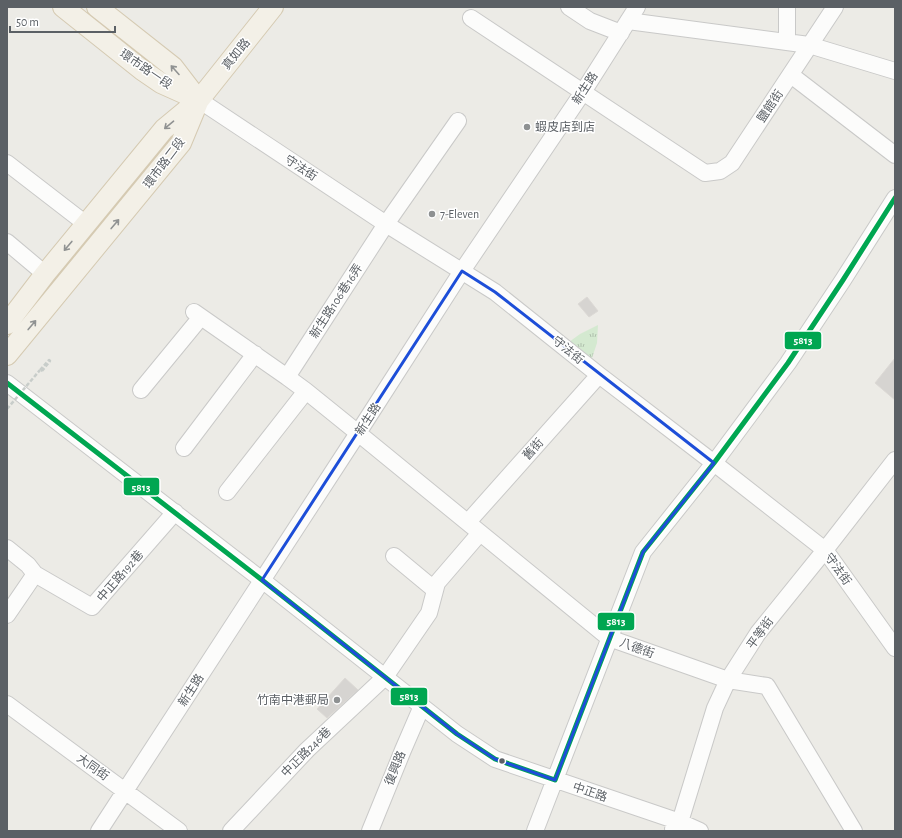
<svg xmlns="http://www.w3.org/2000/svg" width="902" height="838" font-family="'Alegreya Sans','Noto Sans TC',sans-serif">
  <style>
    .grass { fill: url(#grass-tufts) }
    .building { fill: #d6d4d1; stroke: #dcd9d5 }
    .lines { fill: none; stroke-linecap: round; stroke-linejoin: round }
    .minor-casing { stroke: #c9c9c8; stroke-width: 18 }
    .major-casing { stroke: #d5cab2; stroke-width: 22 }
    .path { stroke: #c8cdca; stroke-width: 2.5; stroke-dasharray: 4 2; stroke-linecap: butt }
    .minor { stroke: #fcfcfb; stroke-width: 16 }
    .major { stroke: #f3f0e7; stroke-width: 20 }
    .path-bridge { stroke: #c8cdca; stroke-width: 2.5; stroke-dasharray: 4 2; stroke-linecap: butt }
    .bus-1-casing { stroke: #fff; stroke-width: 8 }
    .bus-1 { stroke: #00a651; stroke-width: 5 }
    .oneway { stroke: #909292 }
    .marked { fill: none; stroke: #1d4ed8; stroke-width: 3; stroke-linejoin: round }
    .poi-dot { fill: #8e9192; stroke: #fff; stroke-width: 1.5 }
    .bus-dot { fill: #5b6065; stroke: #fff; stroke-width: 1.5 }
    .labels { text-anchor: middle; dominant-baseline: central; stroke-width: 3; stroke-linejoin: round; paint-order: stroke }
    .street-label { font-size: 12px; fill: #5b6065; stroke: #fff }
    .poi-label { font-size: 12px; fill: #5b6065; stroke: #fff; text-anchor: start }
    .line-badge { stroke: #fff; stroke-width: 1.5 }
    .badge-label { font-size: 11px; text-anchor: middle; font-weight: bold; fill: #fff }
  </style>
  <defs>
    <pattern id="grass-tufts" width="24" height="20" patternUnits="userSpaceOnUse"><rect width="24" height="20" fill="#d4e9d0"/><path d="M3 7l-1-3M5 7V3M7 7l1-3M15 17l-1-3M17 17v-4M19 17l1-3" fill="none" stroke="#afc0ac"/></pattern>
  </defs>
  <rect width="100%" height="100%" fill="#ecebe6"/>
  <path class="grass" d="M598 325 597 343 591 361 569 342 580 334Z"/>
  <path class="building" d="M587 297 598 311 589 317 578 304Z
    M895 358V400L875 383Z
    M345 678 358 690 327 718 317 709Z"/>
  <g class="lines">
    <defs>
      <path id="minor" d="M569 7 590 21 621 33
        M471 18 705 173 720 171 732 163 835 7
        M628 21 809 45 895 71
        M787 42V7
        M791 75 895 155
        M199 100 386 224 495 292 599 375 714 463 825 550 895 648
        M7 163 86 224
        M7 242 45 274
        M194 312 287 377 306 391 358 433 609 638 728 680 767 686 854 831
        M287 377 386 224 458 121
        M7 383 262 580 457 734 495 759 680 822 700 831
        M141 390 201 317
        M184 448 255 354
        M227 492 306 391
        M468 522 599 375
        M7 548 28 565 35 574 92 607 175 512
        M394 556 435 590
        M7 615 35 574
        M7 704 179 831
        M673 829 680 822 715 708 728 680 758 633 825 550 895 460
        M99 831 358 433 462 271 583 92 637 7
        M231 831 307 750 385 677 429 613 437 583 480 533
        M370 831 403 750 422 706
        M535 831 643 552 714 463 788 363 843 280 895 198"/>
      <path id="major" d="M63 7 142 70 161 83 199 100
        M97 7 173 67 196 97
        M7 324 45 274 164 129 199 100 273 7
        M7 355 181 143 198 102"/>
    </defs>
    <use href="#minor" class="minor-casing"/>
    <use href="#major" class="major-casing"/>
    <path class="path" d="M40 370 49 360 50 361 42 371 43 372"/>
    <use href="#minor" class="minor"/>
    <use href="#major" class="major"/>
    <path class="path-bridge" d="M7 409 40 370"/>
    <defs>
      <path id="bus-1" d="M7 383 262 580 457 734 495 759 555 780
        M555 780 643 552 714 463 788 363 843 280 895 198"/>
    </defs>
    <use href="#bus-1" class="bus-1-casing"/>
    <use href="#bus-1" class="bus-1"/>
  </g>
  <defs><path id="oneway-shaft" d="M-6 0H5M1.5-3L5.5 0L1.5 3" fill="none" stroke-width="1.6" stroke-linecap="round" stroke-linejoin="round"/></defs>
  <g class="oneway">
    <use href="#oneway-shaft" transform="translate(175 70) rotate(-132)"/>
    <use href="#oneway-shaft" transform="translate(169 125) rotate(140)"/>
    <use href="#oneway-shaft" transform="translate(115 224) rotate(-50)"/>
    <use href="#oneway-shaft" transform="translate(68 246) rotate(130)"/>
    <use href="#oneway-shaft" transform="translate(32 325) rotate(-50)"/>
  </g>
  <path class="marked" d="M462 271 495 292 714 463 643 552 555 780 495 759 457 734 262 580Z"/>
  <g class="poi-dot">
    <circle cx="527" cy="127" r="4"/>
    <circle cx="432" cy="214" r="4"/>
    <circle cx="337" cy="700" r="4"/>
  </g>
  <circle class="bus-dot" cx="502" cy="761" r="3.5"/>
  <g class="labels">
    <g class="street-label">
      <text transform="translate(236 54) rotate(-51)">真如路</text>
      <text transform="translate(146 69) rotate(34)">環市路一段</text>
      <text transform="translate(585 88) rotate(-57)">新生路</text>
      <text transform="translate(770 106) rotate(-56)">鹽館街</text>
      <text transform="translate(164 163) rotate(-53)">環市路二段</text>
      <text transform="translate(301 168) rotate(33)">守法街</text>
      <text transform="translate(336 301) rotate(-57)">新生路106巷16弄</text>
      <text transform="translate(568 350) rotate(39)">守法街</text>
      <text transform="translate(368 419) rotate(-57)">新生路</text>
      <text transform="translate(533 449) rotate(-48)">舊街</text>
      <text transform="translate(838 569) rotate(54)">守法街</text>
      <text transform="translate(120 576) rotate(-49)">中正路192巷</text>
      <text transform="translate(760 633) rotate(-54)">平等街</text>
      <text transform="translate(637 648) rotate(20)">八德街</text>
      <text transform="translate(191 690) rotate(-57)">新生路</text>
      <text transform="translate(306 752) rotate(-45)">中正路246巷</text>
      <text transform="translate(93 767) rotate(36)">大同街</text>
      <text transform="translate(395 768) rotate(-68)">復興路</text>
      <text transform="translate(590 792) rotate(19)">中正路</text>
    </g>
    <g class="poi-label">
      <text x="535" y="127">蝦皮店到店</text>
      <text x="440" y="214">7-Eleven</text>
      <text x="329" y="700" text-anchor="end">竹南中港郵局</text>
    </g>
  </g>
  <g class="line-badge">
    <rect x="784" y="331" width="38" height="19" rx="4" fill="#00a651"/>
    <rect x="123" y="477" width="37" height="19" rx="4" fill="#00a651"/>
    <rect x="597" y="612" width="38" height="19" rx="4" fill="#00a651"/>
    <rect x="390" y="687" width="38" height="19" rx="4" fill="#00a651"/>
  </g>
  <g class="badge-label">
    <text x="803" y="344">5813</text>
    <text x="141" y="491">5813</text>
    <text x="616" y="625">5813</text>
    <text x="409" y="700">5813</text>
  </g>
  <rect width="902" height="838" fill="none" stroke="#5b6065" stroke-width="16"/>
  <path d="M10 26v6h105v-6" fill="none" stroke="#5b6065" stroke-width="2"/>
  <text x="16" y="26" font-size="12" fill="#5b6065" stroke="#ffffff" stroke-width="3" paint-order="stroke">50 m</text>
</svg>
